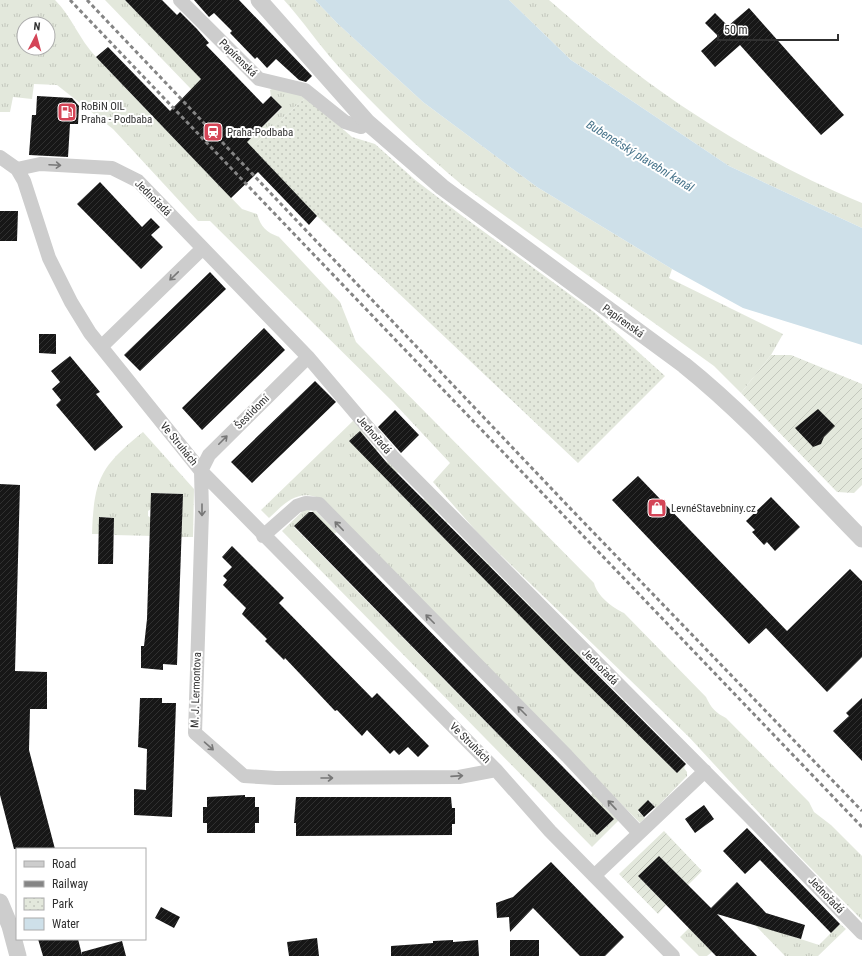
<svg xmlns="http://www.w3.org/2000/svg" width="862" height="956" font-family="'Roboto Condensed',sans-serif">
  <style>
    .grass { fill: url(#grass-tufts); fill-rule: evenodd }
    .park { fill: url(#park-dots) }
    .garden { fill: url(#garden-furrows) }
    .water { fill: #cee0e9 }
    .building { fill: url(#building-hatch) }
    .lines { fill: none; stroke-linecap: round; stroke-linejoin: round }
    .minor { stroke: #cdcdcd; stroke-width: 14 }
    .tertiary { stroke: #cdcdcd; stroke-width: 17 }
    .rail { stroke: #858585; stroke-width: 3; stroke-dasharray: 4 3; stroke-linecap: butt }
    .oneway { stroke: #777 }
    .labels { text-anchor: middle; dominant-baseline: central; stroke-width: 4; stroke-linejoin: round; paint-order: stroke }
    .street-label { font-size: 11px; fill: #303030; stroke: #fff }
    .poi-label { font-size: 11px; fill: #303030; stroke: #fff; text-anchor: start }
    .water-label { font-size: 12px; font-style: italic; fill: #46738a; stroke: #fff }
  </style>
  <defs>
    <pattern id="grass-tufts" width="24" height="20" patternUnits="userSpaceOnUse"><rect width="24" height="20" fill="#e3e8dc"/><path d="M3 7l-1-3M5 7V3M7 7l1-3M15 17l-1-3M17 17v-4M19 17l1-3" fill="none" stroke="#c3c7bd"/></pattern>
    <pattern id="park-dots" width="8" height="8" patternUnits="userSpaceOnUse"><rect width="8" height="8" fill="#e3e8dc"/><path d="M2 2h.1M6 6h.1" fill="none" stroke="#c3c7bd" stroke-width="1.8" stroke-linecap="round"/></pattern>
    <pattern id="garden-furrows" width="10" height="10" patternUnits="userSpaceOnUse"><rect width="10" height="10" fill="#e3e8dc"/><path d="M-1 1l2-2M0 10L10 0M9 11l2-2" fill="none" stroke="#c3c7bd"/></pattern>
    <pattern id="building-hatch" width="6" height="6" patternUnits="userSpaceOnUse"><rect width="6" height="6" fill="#171717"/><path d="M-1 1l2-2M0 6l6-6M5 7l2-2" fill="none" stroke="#303030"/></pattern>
  </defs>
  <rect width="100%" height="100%" fill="#fff"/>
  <path class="grass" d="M0 0H55C72 17 79 39 96 57L242 209 257 214C261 227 266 232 279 237L340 302 356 342 594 583C597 596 613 608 624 613L706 697C711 708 716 713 726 718L809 802 814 812 831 825 862 856V920L795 852 689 737 477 532 433 482 450 463 393 402 210 221H198L113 129 57 85 34 84 32 99 13 97 10 112H0ZM24 24H48V48H24Z
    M105 0H125L236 114 249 140 282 108 271 96 270 90 276 87 306 97 249 149Z
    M284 0H315L337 23 423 102 537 187 672 269 669 278 783 334 771 355 741 393 714 366 462 185C418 148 377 109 338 66 319 45 303 21 284 0Z
    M509 0H549C576 23 603 48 632 70 700 122 783 171 862 203V228L729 166 571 60Z
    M354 420 583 658 573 668 614 709 624 699 626 701 616 711 677 773 686 764 684 768 687 772V776L656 808 649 800 638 811 645 818 640 823 319 498C297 489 284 504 269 518L261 510ZM360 431 376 447 365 457 350 441ZM378 449 388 460 383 465 367 459ZM399 471 425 498 415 508 389 482ZM436 509 446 520 436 530 426 519ZM448 522 488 564 479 573 438 532ZM491 566 577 654 568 663 481 575Z
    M143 432 194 489 193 537H181L182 494 151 493V509L148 511V516L151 518 154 536 114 535V518L100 517 99 534H92C94 479 100 467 143 432Z
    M309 505 337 532 334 534 311 510 294 527 597 835 614 819 591 795 593 792 620 819 592 847 282 531Z
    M754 924 819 945 840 924 846 929 818 956H785Z
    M689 928 712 952 707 956H699L680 937Z"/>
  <path class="park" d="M306 97 352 137 375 144 414 179 461 215 594 312 665 376 578 463 317 216 249 149Z"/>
  <path class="garden" d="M771 355H791L862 384V485L854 493 837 492 741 393Z
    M664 831 702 871 688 885 659 856 638 876 666 905 658 914 619 874Z"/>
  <path class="water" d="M315 0H509L571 60 729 166 862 228V345L743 308 672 269 537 187 423 102 337 23Z"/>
  <path class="building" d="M125 0H162L177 15 180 12 197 29 209 43 206 45 263 104 271 96 282 107 247 142 317 216 309 225 258 172 231 198 96 57 108 47 170 111 201 79Z
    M194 0H239L312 76 306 82 299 80 276 59 267 68 257 57 255 59 230 33 232 31 214 13 209 17Z
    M749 8 844 115 821 135 740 45 715 67 701 51 718 36 705 23 715 13 728 26Z
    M37 96 72 98 79 106 78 124H70L68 157 29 155 32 115H36Z
    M100 182 142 227 151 218 160 227 151 235 163 247 141 269 77 204Z
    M0 211H18L17 241H0Z
    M210 272 226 289 140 371 124 355Z
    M264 328 285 350 202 430 182 408Z
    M39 334H56V354L39 353Z
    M70 356 100 392 96 394 123 427 95 451 56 405 61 400 52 389 60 382 51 371Z
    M315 381 336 402 252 483 231 462Z
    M818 409 835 426 824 437 821 444 813 447 795 428Z
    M395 410 419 435 401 453 378 427Z
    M360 431 387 463 686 764 677 773 572 669 349 441Z
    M638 476 787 631 850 569 862 581V657L827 692 766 628 749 644 612 500Z
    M0 484 20 485 15 671 47 672V709H30L29 750 55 849H14L0 795Z
    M151 493 183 494 177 665 163 664V670L141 668V646H144L147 619Z
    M771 497 800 527 775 551 767 542 764 545 752 532 755 530 746 521Z
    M309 512H313L614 819 597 835 294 526Z
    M99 517 114 518 113 564H98Z
    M232 546 284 598 279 603 326 651 372 698 377 693 429 746 418 757 408 747 399 755 394 750 390 754 367 730 362 736 337 710 335 711 285 658 284 660 265 641 267 639 242 614 246 608 223 585 227 580 223 576 232 567 222 557Z
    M140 698H162V703H176L172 817 134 815V789L146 790 147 749 138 747Z
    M862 698V761L833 731 849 716 846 713Z
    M245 795V797H255V807H259V823H255V833H207V823H203V807H207V797Z
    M296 797H451L452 808H455V824H452V835L296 836V823H294Z
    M648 800 655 807 644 817 638 810Z
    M704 805 714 819 695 833 685 819Z
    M747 828 840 924 831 933 760 860 745 874 723 851Z
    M659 856 711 908 737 882 766 913 805 925 801 939 717 914 757 956H716L638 876Z
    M551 862 624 937 605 956H580L533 908 510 932 509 917 497 918 496 903 513 897Z
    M161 907 180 917 174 928 155 918Z
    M317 938 319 956H289L287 942Z
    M38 939H78L82 955V952L122 941 126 956H43Z
    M453 940V942L478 940 479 956H391V946L433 943V941Z
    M510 940H539V956H510Z"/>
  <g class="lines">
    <path class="minor" d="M180 0 259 79 305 90 345 122 361 127 367 122
      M0 157 17 169 24 181 49 258 71 302 90 333 201 471 496 770 550 831 673 956
      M17 169 40 164 112 168 138 181 308 357 393 457 750 817 862 933
      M101 347 202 249
      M308 357 209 455 201 471 202 511 195 733 244 776 276 778 459 777 496 770
      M263 536 297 506 306 503 319 504 567 756 639 833
      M594 876 705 771"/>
    <path class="tertiary" d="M259 0 367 122 442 187 684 365C749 417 804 480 862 539
      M0 902 10 926 18 956"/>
    <path class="rail" d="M70 0 862 827
      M87 0 568 506 862 811"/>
  </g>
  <defs><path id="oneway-shaft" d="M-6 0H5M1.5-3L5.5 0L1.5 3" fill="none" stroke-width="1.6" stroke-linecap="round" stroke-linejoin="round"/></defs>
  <g class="oneway">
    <use href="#oneway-shaft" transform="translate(55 165) rotate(3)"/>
    <use href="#oneway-shaft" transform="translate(174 276) rotate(136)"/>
    <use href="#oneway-shaft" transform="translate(223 440) rotate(-45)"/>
    <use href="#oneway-shaft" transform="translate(202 510) rotate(90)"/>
    <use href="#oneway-shaft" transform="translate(339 526) rotate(-134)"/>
    <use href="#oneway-shaft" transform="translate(430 619) rotate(-135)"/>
    <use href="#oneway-shaft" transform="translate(522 711) rotate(-135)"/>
    <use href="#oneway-shaft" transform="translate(209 746) rotate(41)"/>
    <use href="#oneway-shaft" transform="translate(457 776) rotate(-4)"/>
    <use href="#oneway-shaft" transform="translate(327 778)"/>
    <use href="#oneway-shaft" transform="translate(612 805) rotate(-133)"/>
  </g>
  <defs>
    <symbol id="fuel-square" viewBox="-11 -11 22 22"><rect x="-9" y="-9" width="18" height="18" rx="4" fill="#d44557" stroke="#fff"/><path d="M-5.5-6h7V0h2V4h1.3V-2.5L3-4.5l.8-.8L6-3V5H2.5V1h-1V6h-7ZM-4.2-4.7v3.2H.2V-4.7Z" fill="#fff"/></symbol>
    <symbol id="station-square" viewBox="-11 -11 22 22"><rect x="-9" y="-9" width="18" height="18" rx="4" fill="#d44557" stroke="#fff"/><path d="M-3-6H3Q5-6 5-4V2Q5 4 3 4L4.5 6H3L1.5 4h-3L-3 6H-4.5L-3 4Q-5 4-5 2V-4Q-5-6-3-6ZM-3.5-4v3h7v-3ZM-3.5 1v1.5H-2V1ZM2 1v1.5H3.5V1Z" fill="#fff"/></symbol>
    <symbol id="shop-square" viewBox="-11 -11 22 22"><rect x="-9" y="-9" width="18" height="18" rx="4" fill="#d44557" stroke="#fff"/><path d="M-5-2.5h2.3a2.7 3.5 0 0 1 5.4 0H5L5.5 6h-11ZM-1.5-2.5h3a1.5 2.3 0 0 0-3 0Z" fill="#fff"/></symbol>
  </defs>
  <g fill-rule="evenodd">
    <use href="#fuel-square" x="56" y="101" width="22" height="22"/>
    <use href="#station-square" x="202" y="121" width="22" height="22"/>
    <use href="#shop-square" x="646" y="497" width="22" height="22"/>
  </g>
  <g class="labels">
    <g class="street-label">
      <text transform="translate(238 58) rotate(45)">Papírenská</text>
      <text transform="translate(153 198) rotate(45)">Jednořadá</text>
      <text transform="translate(623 321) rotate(36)">Papírenská</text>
      <text transform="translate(252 412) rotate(-45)">Šestidomí</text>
      <text transform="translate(374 435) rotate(49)">Jednořadá</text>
      <text transform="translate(179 444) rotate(51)">Ve Struhách</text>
      <text transform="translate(600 667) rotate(45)">Jednořadá</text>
      <text transform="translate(196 690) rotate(-88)">M. J. Lermontova</text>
      <text transform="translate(470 743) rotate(45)">Ve Struhách</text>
      <text transform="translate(826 895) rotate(46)">Jednořadá</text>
    </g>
    <g class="poi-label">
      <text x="81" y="106">RoBiN OIL<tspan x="81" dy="13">Praha - Podbaba</tspan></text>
      <text x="227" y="132">Praha-Podbaba</text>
      <text x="671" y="508">LevnéStavebniny.cz</text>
    </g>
    <g class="water-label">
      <text transform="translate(640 156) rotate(32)">Bubenečský plavební kanál</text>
    </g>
  </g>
  <rect x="16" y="848" width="130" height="92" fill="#ffffff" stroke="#acacac"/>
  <rect x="24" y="861" width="20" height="6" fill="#cdcdcd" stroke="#acacac"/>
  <text x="52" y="868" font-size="12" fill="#303030">Road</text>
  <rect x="24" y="881" width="20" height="6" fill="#858585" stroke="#acacac"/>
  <text x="52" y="888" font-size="12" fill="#303030">Railway</text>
  <rect x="24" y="898" width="20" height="12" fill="url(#park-dots)" stroke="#acacac"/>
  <text x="52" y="908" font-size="12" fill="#303030">Park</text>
  <rect x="24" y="918" width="20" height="12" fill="#cee0e9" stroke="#acacac"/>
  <text x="52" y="928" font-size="12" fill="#303030">Water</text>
  <g transform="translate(36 36) rotate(6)"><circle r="19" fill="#ffffff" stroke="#acacac"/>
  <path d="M0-3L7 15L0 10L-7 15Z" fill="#d44557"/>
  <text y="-6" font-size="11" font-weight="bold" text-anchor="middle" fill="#303030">N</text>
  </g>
  <path d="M718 34v6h120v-6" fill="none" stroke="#303030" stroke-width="2"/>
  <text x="724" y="34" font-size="12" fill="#303030" stroke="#ffffff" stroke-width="3" paint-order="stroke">50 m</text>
</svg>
